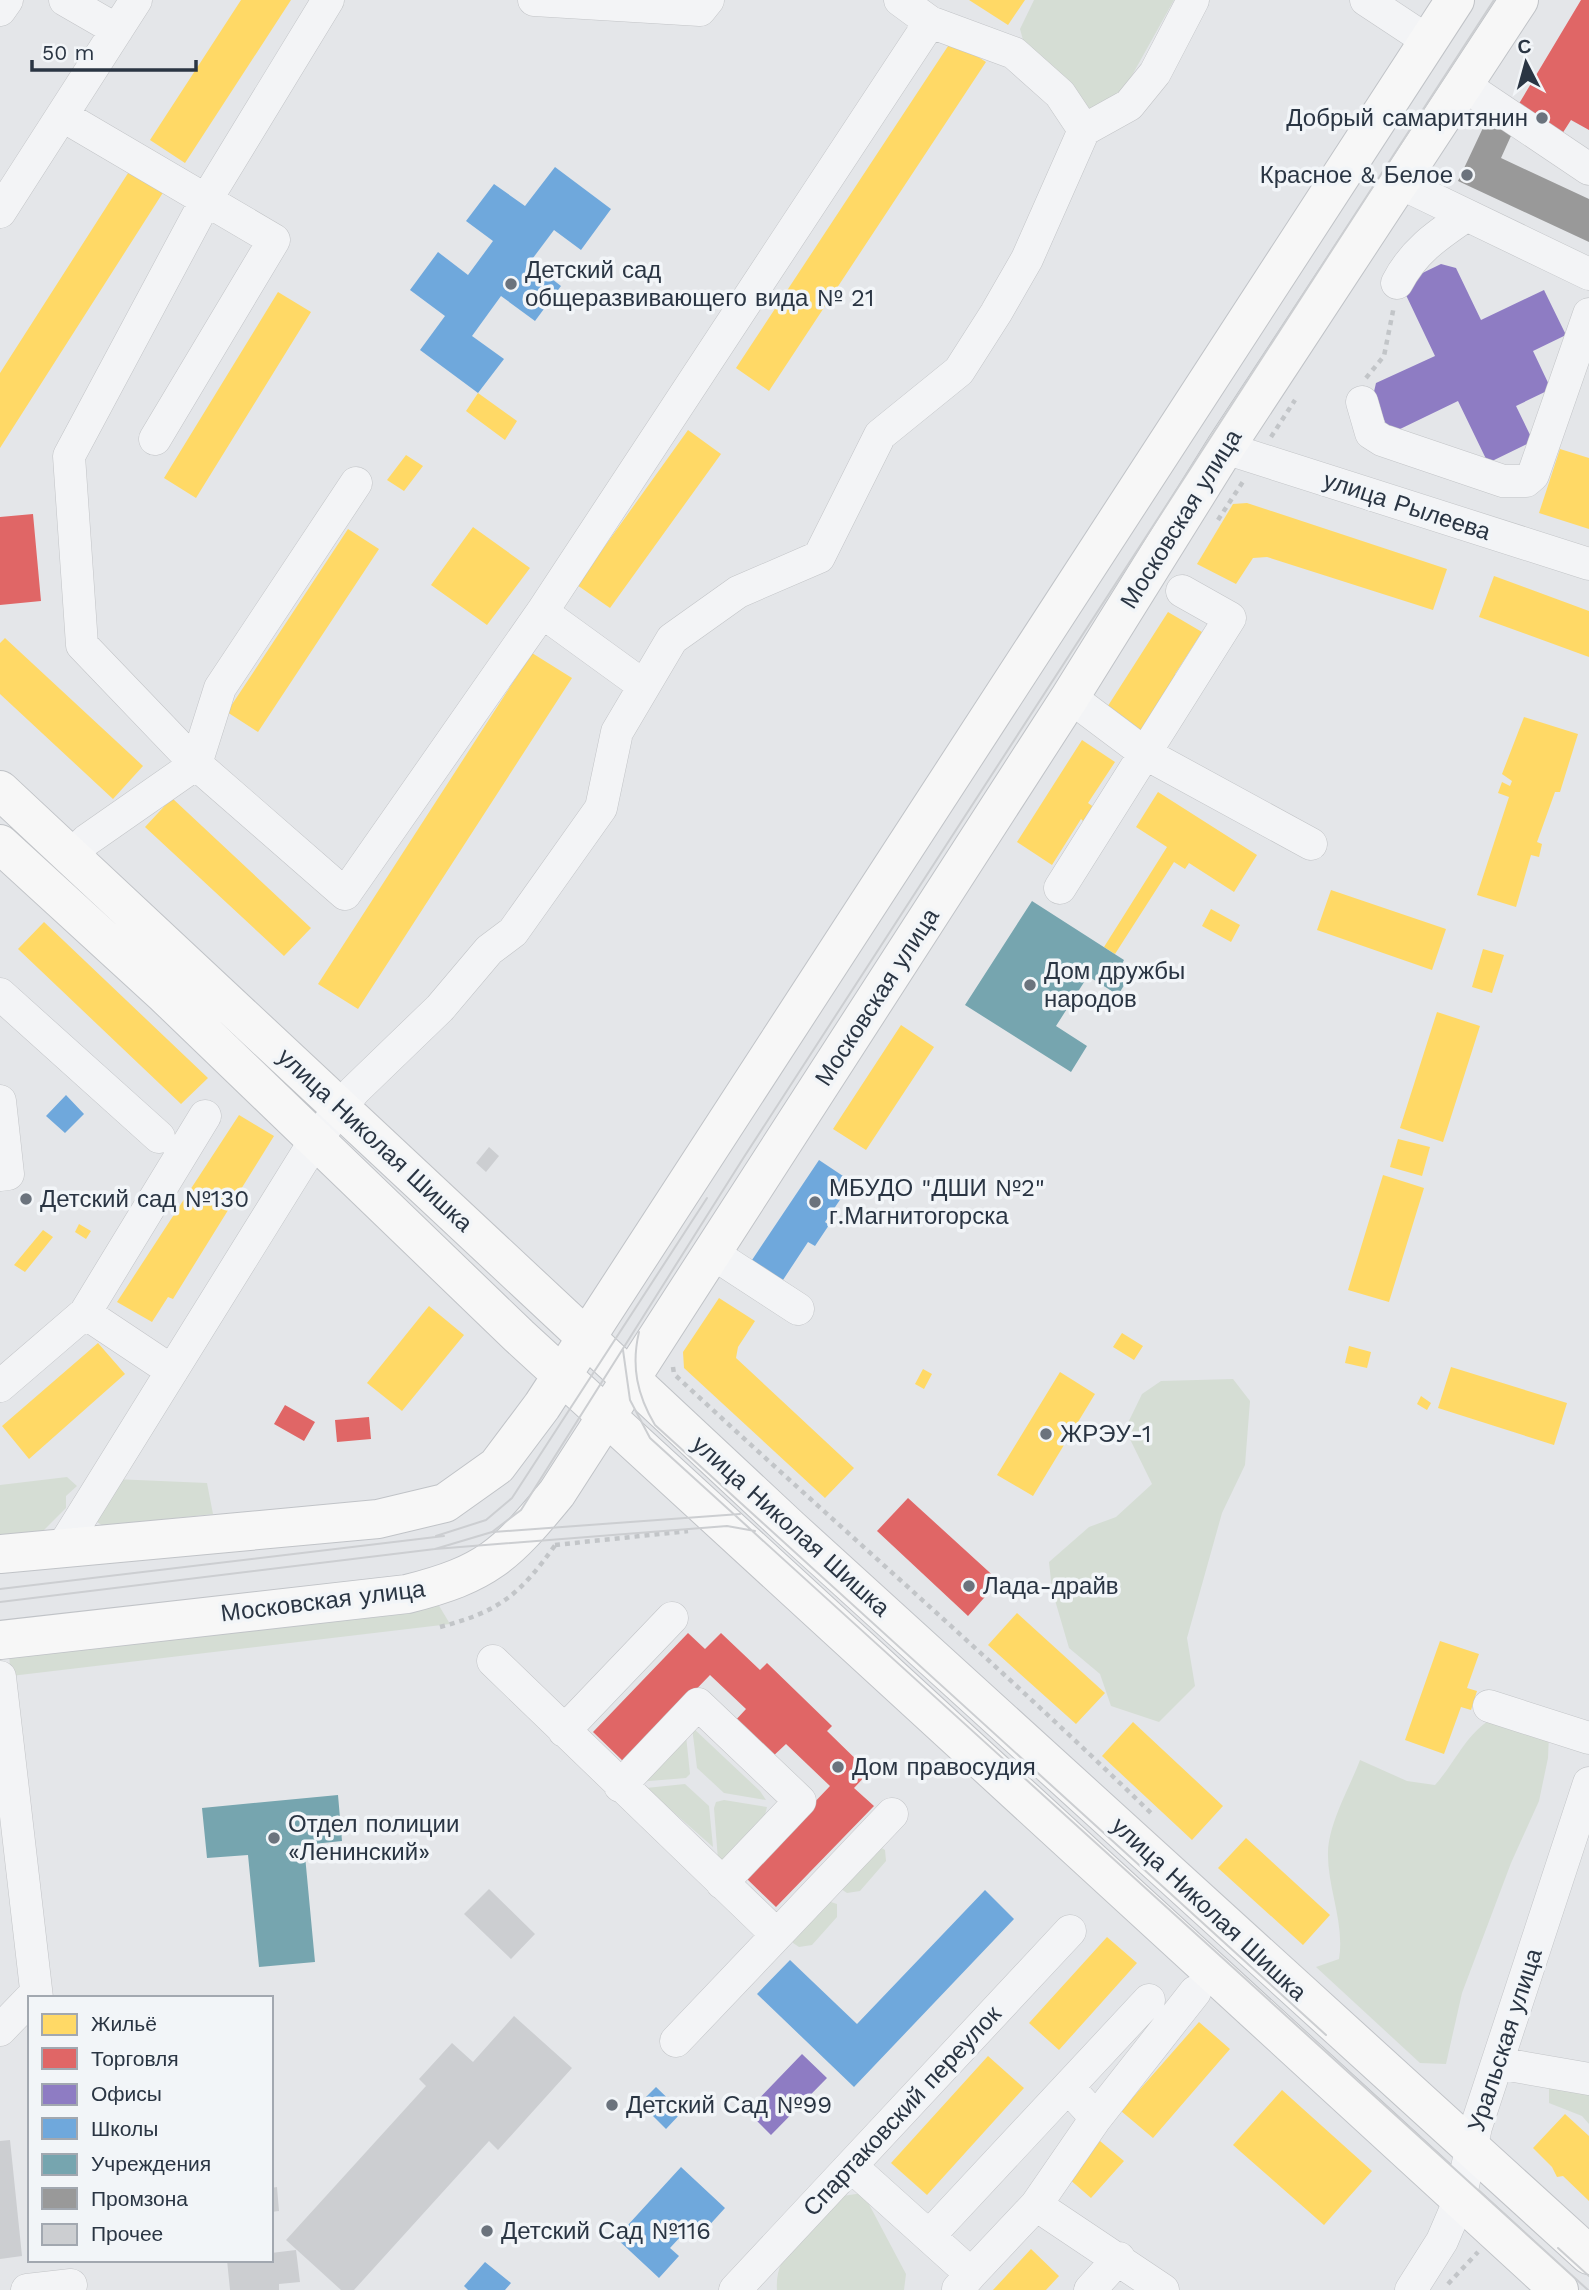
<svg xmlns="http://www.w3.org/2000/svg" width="1589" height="2290" font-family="'Work Sans',sans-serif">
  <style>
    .green { fill: #d5ddd4 }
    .homes { fill: #ffd966 }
    .shops { fill: #e06666 }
    .offices { fill: #8e7cc3 }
    .schools { fill: #6fa8dc }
    .public { fill: #76a5af }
    .industry { fill: #999 }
    .building { fill: #ccced1 }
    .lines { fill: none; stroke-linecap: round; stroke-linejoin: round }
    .minor-casing { stroke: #c2c4c7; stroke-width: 33 }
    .major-casing { stroke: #c0c3c7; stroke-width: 40 }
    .path { stroke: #c2c5c8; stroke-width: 4.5; stroke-dasharray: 5 5; stroke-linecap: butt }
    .minor { stroke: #f3f4f6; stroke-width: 32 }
    .major { stroke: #f7f7f7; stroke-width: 38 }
    .tram { stroke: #ccced1; stroke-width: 2 }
    .poi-dot { fill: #6b737d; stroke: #f2f5f8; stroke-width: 2.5 }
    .labels { text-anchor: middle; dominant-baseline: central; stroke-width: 7; stroke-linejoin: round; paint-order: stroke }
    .poi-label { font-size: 24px; fill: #2a3543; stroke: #f2f5f8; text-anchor: start }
    .street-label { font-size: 24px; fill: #2a3543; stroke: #f2f5f8 }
  </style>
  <rect width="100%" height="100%" fill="#e4e6e9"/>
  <path class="green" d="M1034 0H1174L1125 88 1089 113 1028 58 1020 29Z
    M1233 1379 1250 1401 1245 1465 1222 1513 1187 1638 1195 1686 1159 1722 1111 1706 1100 1674 1069 1648 1052 1590 1049 1562 1089 1527 1116 1517 1152 1484 1125 1429 1142 1394 1161 1381Z
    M67 1477 77 1486 66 1496V1508L41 1533 0 1538V1485Z
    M114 1479 207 1483 213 1514 103 1526 94 1520Z
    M438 1604 450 1624 11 1676 9 1655Z
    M1495 1717 1549 1734 1548 1758 1539 1801 1511 1863 1462 1993 1446 2064 1420 2063 1316 1967 1339 1959C1345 1923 1327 1887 1328 1852 1329 1822 1350 1787 1360 1760L1407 1781 1435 1785C1456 1762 1467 1731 1495 1717Z
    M685 1726 690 1774 686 1778 637 1782Z
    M692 1727 760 1791 766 1800 724 1793 697 1768Z
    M685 1784 709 1806 713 1847 646 1788Z
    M724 1800 767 1807 765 1815 722 1860H718L714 1808 716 1802Z
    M880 1847 885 1850 886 1861 860 1891 847 1893 841 1889Z
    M825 1900 837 1904V1917L812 1945 799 1947 793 1943 791 1935Z
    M1558 2088 1589 2095V2124L1582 2116 1549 2103V2089Z
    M863 2193 906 2274 904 2290H777C774 2254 808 2224 829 2198Z"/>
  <path class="homes" d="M241 0H291L185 163 150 140Z
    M969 0H1025L1008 25Z
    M952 40 986 62 769 391 736 368Z
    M130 170 164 191 0 448V373Z
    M278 292 311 312 196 498 164 478Z
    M478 393 517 421 505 440 466 411Z
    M688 430 721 454 610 608 577 585Z
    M1560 449 1589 458V529L1539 513Z
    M406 455 423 466 404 491 387 480Z
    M1247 503 1447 569 1433 610 1267 557 1253 558 1236 584 1197 564 1233 504Z
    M473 527 530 568 487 625 431 585Z
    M348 529 379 549 258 732 227 712Z
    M1494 576 1589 611V657L1479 617Z
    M1168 612 1202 632 1175 674 1176 681 1140 734 1104 712Z
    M5 638 143 766 113 799 0 694V643Z
    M532 653 572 678 358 1009 318 984Z
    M1524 717 1578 734 1560 792H1555L1537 842 1542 844 1539 857 1531 855 1516 907 1477 895 1509 797 1498 793 1502 782 1510 786 1512 781 1502 774Z
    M1082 740 1115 762 1088 803 1095 808 1085 823 1081 819 1052 865 1017 842Z
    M1158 792 1257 855 1234 892 1189 863 1185 869 1174 862 1115 954 1104 947 1167 847 1136 827Z
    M172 798 311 928 284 956 145 827Z
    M1331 890 1446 929 1432 970 1317 930Z
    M1211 909 1240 925 1231 942 1202 926Z
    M44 922 208 1078 181 1104 18 949Z
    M1483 949 1504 955 1492 993 1472 987Z
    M1437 1012 1480 1026 1443 1142 1400 1128Z
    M901 1025 934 1047 866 1150 833 1129Z
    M239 1115 274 1136 173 1299 168 1297 152 1322 117 1302Z
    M1398 1139 1430 1147 1422 1176 1390 1167Z
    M1383 1175 1424 1188 1389 1302 1348 1290Z
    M79 1224 91 1231 86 1239 75 1232Z
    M43 1230 53 1237 25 1272 14 1265Z
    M719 1298 755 1321 738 1347 736 1358 854 1468 825 1498 684 1368 683 1352Z
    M429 1306 464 1335 402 1411 367 1383Z
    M1122 1333 1143 1346 1134 1360 1113 1347Z
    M98 1343 125 1374 29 1459 2 1426Z
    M1349 1346 1371 1352 1367 1368 1345 1363Z
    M1451 1367 1567 1403 1554 1445 1438 1408Z
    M923 1369 932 1374 924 1389 915 1384Z
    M1060 1372 1095 1394 1033 1496 997 1475Z
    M1421 1396 1431 1403 1427 1410 1417 1404Z
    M1017 1613 1105 1693 1076 1724 988 1645Z
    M1440 1641 1479 1654 1467 1688 1477 1691 1471 1710 1461 1707 1444 1754 1405 1740Z
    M1133 1722 1223 1806 1192 1840 1102 1756Z
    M1246 1838 1330 1915 1303 1945 1218 1868Z
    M1107 1937 1137 1963 1059 2050 1029 2023Z
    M1199 2022 1230 2049 1153 2138 1121 2111Z
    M988 2056 1024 2088 927 2195 891 2163Z
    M1282 2090 1372 2171 1324 2225 1233 2145Z
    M1565 2114 1589 2136V2201L1563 2176 1557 2177 1552 2167 1533 2148Z
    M1100 2141 1124 2161 1091 2198 1068 2178Z
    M1031 2249 1059 2276 1046 2290H993Z"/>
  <path class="shops" d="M1581 0H1589V130L1571 120 1562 134 1517 107Z
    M33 514 41 601 0 605V517Z
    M285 1405 315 1422 304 1441 274 1424Z
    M369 1417 371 1439 337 1442 335 1420Z
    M908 1498 999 1581 968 1616 877 1531Z
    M688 1633 705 1649 721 1633 760 1670 767 1663 832 1726 827 1731 869 1772 854 1788 874 1806 776 1907 744 1876 830 1786 786 1744 770 1759 733 1723 746 1709 710 1675 625 1763 593 1732Z"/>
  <path class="offices" d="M1441 264 1456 268 1481 320 1544 290 1566 335 1533 351 1551 389 1516 406 1533 441 1488 463 1458 401 1398 430 1386 424 1373 396 1376 383 1435 356 1405 293 1410 279Z
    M802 2054 827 2078 771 2135 747 2111Z"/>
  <path class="schools" d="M555 167 611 209 581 250 554 230 530 262 561 286 535 321 501 296 472 336 504 359 478 393 420 350 445 316 410 290 438 252 468 275 493 241 466 221 494 184 525 206Z
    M66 1095 84 1114 65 1133 46 1116Z
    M819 1160 852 1182 825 1222 829 1225 815 1246 808 1242 781 1283 750 1263Z
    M985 1890 1014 1919 854 2087 757 1994 790 1960 857 2024Z
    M656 2087 682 2112 666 2129 640 2103Z
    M681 2167 725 2208 705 2230 695 2221 670 2248 679 2256 659 2278 616 2238Z
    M485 2262 511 2283 505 2290H468L464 2286Z"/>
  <path class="public" d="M1032 901 1124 960 1122 964 1133 971 1118 995 1088 976 1056 1026 1087 1046 1071 1072 965 1005Z
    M338 1795 342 1841 304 1845 315 1962 259 1967 248 1855 207 1858 202 1808Z"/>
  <path class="industry" d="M1489 115 1515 127 1501 158 1589 199V242L1458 181Z"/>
  <path class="building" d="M489 1147 499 1156 486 1172 476 1163Z
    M489 1889 535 1934 511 1959 464 1914Z
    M514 2016 572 2068 498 2150 489 2141 354 2290H341L286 2240 426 2086 419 2079 452 2043 473 2062Z
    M10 2140 22 2256 0 2259V2141Z
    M277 2187 279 2211 271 2212V2188Z
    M296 2250 300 2282 279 2284V2290H230L227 2260H271V2253Z"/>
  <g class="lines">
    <defs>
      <path id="minor" d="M65 0 117 30
        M328 0 206 200 69 456 82 645 196 764 345 894 542 612 930 22
        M534 0 700 10 708 0
        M900 0 930 22 1014 53 1060 94 1084 130
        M1366 0 1428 41
        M0 10 7 0
        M1464 85 1589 169
        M63 116 274 240 155 439
        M1400 183 1589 274
        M0 212 136 0
        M1397 283C1413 252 1436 236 1464 217
        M1362 402 1371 433 1382 440 1503 481H1526L1533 475 1589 314
        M1225 448 1589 564
        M542 612 644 686
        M1070 697 1146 754 1311 844
        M71 856 87 840 196 764 220 688 356 483
        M1060 888 1230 618 1182 591
        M0 994 159 1137
        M0 1101 8 1174 0 1175
        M712 1253 798 1309
        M85 1313 205 1116
        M0 1386 85 1313 172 1371
        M62 1548 316 1139 354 1091 440 1008 489 950 513 932 601 808 617 732 672 639 738 592 819 557 880 435 959 371 996 313 1027 259 1084 130 1129 105 1155 73 1193 0
        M493 1661 776 1934
        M0 1677 37 1998
        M1489 1706 1589 1738
        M564 1731 672 1618
        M620 1786 698 1704 800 1801 722 1883
        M0 2030 30 1999
        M676 2041 892 1814
        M1497 2063 1589 2079
        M1068 2087 1096 2118 1195 1992
        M851 2166 971 2274 958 2289
        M1036 2205 1096 2118
        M929 2236 1149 2000
        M971 2274 1036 2205 1163 2290
        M27 2290 71 2285
        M735 2290 1070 1931
        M1090 2290 1119 2258
        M1411 2290 1442 2241 1460 2199 1476 2127 1589 1783"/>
      <path id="major" d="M0 790 790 1528 1589 2255
        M0 844 165 995 519 1336 1559 2290
        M0 1554 378 1519 445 1503 497 1466 542 1406 1455 0
        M0 1640 407 1594C487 1574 506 1555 557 1493L1070 697 1225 448 1519 0"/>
    </defs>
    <use href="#minor" class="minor-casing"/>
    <use href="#major" class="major-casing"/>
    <path class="path" d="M1366 378 1384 356 1394 306
      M1271 437 1295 400
      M1218 520 1244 480
      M673 1367 674 1374C833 1522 998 1664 1154 1816
      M555 1545 688 1531
      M440 1627C501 1611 520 1594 556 1544
      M1448 2284 1478 2252"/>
    <use href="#minor" class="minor"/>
    <use href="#major" class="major"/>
    <path class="tram" d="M639 1332C631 1366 637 1395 655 1425L1326 2035
      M623 1350 630 1400 650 1438 1588 2290
      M493 1532 740 1514
      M436 1536 486 1520 512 1498 707 1198
      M435 1549 492 1532 521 1510 744 1157 1494 0
      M0 1589 444 1536
      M0 1602 435 1549 727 1526 755 1531
      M1558 2248 1589 2276"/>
  </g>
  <g class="poi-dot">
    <circle cx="1542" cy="118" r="7"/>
    <circle cx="1467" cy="175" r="7"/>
    <circle cx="511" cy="284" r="7"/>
    <circle cx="1030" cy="985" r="7"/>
    <circle cx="26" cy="1199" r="7"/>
    <circle cx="815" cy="1202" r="7"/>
    <circle cx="1046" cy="1434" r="7"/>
    <circle cx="969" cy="1586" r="7"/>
    <circle cx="838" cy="1767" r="7"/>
    <circle cx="274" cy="1838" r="7"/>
    <circle cx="612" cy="2105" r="7"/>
    <circle cx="487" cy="2231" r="7"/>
  </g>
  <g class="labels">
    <g class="poi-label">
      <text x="1528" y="118" text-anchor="end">Добрый самаритянин</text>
      <text x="1453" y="175" text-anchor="end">Красное &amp; Белое</text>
      <text x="525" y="270">Детский сад<tspan x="525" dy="28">общеразвивающего вида № 21</tspan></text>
      <text x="1044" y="971">Дом дружбы<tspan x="1044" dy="28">народов</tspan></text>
      <text x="829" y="1188">МБУДО "ДШИ №2"<tspan x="829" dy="28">г.Магнитогорска</tspan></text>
      <text x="40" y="1199">Детский сад №130</text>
      <text x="1060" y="1434">ЖРЭУ-1</text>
      <text x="983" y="1586">Лада-драйв</text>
      <text x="852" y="1767">Дом правосудия</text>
      <text x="288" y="1824">Отдел полиции<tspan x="288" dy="28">«Ленинский»</tspan></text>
      <text x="626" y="2105">Детский Сад №99</text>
      <text x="501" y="2231">Детский Сад №116</text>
    </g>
    <g class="street-label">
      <text transform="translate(1407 506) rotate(18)">улица Рылеева</text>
      <text transform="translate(1181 519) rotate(-58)">Московская улица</text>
      <text transform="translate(877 997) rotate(-57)">Московская улица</text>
      <text transform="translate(375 1140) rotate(43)">улица Николая Шишка</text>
      <text transform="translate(791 1526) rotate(42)">улица Николая Шишка</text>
      <text transform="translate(323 1601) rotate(-7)">Московская улица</text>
      <text transform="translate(1209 1909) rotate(43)">улица Николая Шишка</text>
      <text transform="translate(1505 2040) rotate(-72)">Уральская улица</text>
      <text transform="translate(902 2111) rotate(-47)">Спартаковский переулок</text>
    </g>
  </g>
  <rect x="28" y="1996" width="245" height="266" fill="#f2f5f8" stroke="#a2a8b0" stroke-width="2"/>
  <rect x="42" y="2014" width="35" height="21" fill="#ffd966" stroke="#a2a8b0" stroke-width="2"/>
  <text x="91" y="2031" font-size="21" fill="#2a3543">Жильё</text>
  <rect x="42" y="2048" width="35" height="21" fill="#e06666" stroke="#a2a8b0" stroke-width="2"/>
  <text x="91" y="2066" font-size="21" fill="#2a3543">Торговля</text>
  <rect x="42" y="2084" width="35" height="21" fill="#8e7cc3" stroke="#a2a8b0" stroke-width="2"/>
  <text x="91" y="2101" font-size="21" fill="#2a3543">Офисы</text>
  <rect x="42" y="2118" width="35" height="21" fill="#6fa8dc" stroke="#a2a8b0" stroke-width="2"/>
  <text x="91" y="2136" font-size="21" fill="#2a3543">Школы</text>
  <rect x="42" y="2154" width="35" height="21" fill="#76a5af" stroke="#a2a8b0" stroke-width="2"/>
  <text x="91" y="2171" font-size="21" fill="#2a3543">Учреждения</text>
  <rect x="42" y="2188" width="35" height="21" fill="#999999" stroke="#a2a8b0" stroke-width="2"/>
  <text x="91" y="2206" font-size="21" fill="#2a3543">Промзона</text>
  <rect x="42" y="2224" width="35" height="21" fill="#ccced1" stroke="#a2a8b0" stroke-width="2"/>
  <text x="91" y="2241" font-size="21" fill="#2a3543">Прочее</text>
  <g transform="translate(1526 63) rotate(354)" stroke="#f2f5f8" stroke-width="5" paint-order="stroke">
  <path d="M0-5L12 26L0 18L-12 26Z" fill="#2a3543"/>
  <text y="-10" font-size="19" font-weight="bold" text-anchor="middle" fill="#2a3543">С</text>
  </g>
  <path d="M32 60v10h164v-10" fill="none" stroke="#2a3543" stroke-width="3.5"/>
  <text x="42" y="60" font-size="21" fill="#2a3543" stroke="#f2f5f8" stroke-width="5" paint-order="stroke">50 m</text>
</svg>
